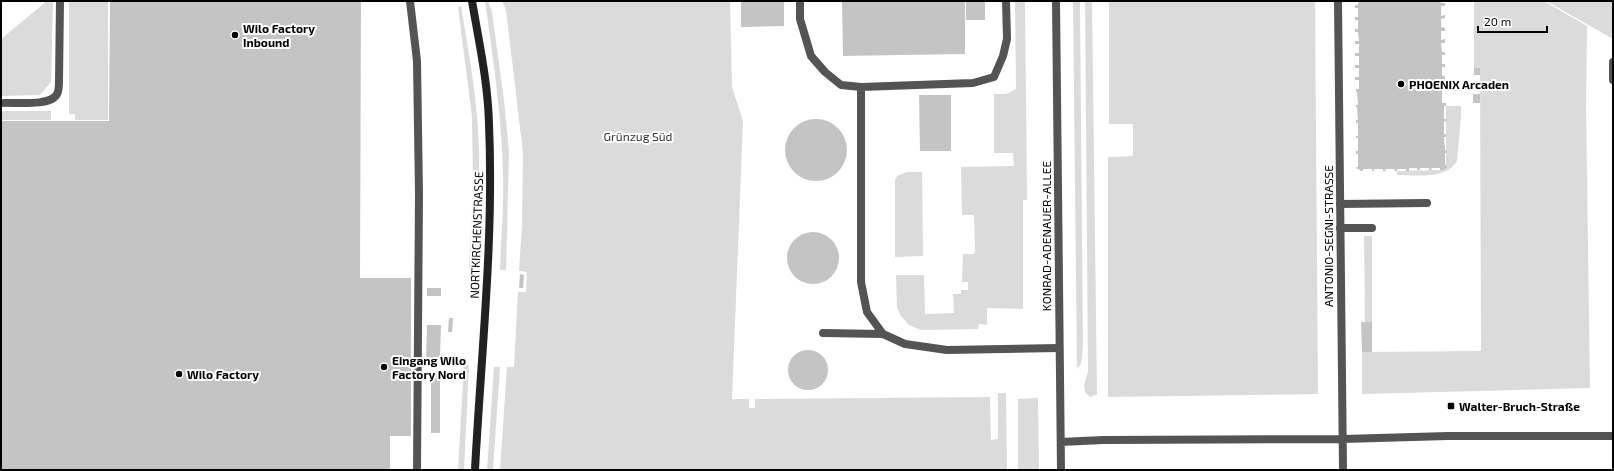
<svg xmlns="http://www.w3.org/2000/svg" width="1614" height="471" font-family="'Exo 2',sans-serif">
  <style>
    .green { fill: #dbdbdb }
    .building { fill: #c4c4c4 }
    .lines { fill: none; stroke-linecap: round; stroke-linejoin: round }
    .service { stroke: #545454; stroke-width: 8 }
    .minor { stroke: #545454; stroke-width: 8 }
    .secondary { stroke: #212121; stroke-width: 8 }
    .poi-dot { fill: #000; stroke: #fff; stroke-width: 1.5 }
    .labels { text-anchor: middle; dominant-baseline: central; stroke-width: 4; stroke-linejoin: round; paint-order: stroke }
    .poi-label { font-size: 12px; font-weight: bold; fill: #000; stroke: #fff; text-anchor: start }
    .park-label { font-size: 12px; fill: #323232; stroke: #fff }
    .street-label { font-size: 12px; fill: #000; stroke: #fff }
  </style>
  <rect width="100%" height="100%" fill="#fff"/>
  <path class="green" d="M47 1H53L51 82 40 95 1 96V39Z
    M69 1H108V120H75V114H69Z
    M485 1H488L492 12 504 100 509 152 506 270H500C501 239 504 207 503 176 502 117 493 59 485 1Z
    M502 1H730L732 87 743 121 732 399H749V408H755V399L990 397 991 440 998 439V393H1006L1007 470H500L507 367H514L518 292H526L527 272 519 271 522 225 523 153 506 10Z
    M1015 1H1025L1027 200H1023V309L987 308V325L979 324 978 329 921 330 909 325 901 316 897 308 896 275H924L925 314 954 313 953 294H961V290H968V282H962L963 254H974L975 250 974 215H962L961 167 1014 166 1013 153H994V94H1006L1016 89Z
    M1073 1H1080L1083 347 1081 364 1077 369Z
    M1085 1H1092L1097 394 1090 397 1085 392 1084 385 1088 372Z
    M1109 1H1315L1318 394 1108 397V157L1133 156V124H1109Z
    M1474 1H1544L1587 26 1586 106 1590 388 1362 394V352L1481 351 1480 68H1474Z
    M1546 1H1613V39Z
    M461 6C469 54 478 102 479 151 480 190 477 230 475 269L469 268 473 190 472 117 458 7Z
    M1446 106H1461V117L1457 161C1446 180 1416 175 1397 175V171L1440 170 1446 168Z
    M1 111H51V120H1Z
    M907 172H922L923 256 895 257V180L897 176Z
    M1364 236H1372V322H1365Z
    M464 365H469L464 470H458Z
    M494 367H500L493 470H487Z
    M1038 398 1039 470H1018V399Z"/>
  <path class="building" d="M110 1H361L360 278H411V436H390V470H1V121H109Z
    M741 1H784V26L741 27Z
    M965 1V54L843 56 842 2Z
    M966 1H985V20H966Z
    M1358 1H1441V3H1445V6H1441V16L1445 15V18L1441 19V27L1445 28V31H1441V40L1445 39V43H1441L1442 52H1445V55H1442V64H1445V67H1442V76H1445V79H1442V88H1446V90H1442V103H1446V106H1444V119H1446V122L1444 121V134H1446V137H1444L1445 150H1446V153H1445V165H1446L1447 168 1443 170H1440V168H1431L1432 170H1429V168H1420V170H1417V168H1409V171H1406V169H1397V171H1394L1395 169H1385L1386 171H1383V169H1374V171H1372V169H1363V171H1360L1359 169H1357L1356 167H1358V154H1356V151H1358V138H1356V136H1358V123H1356V120H1358L1357 107 1356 108V105H1358L1357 92H1356V89H1359V80H1355V77H1359V68H1355V65H1359V56H1355V53H1359V44H1355V41H1359L1358 32H1355V29H1358V20H1355V17H1358V8H1355V5H1358Z
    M1474 68H1480V75H1474Z
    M1473 94H1480V103H1473Z
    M919 95H951V151H920Z
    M785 150a31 31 0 1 1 62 0a31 31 0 1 1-62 0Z
    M787 258a26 26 0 1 1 52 0a26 26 0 1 1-52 0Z
    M520 274 524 275 523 288H519Z
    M427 288H441V296H427Z
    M449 318H453L452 332H448Z
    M1361 322H1372V352H1362Z
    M427 325H441L440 359H426Z
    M788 370a20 20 0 1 1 40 0a20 20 0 1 1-40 0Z
    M431 371H440V433H431Z"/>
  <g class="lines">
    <path class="service" d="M410 1 417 61 419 194 417 470
      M800 1V19L811 56 825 72 841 85 861 87 973 83 994 77 1003 56 1007 39 1006 1
      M861 87V282L867 312 883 334 905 344 947 350 1059 348
      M1 103C13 102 51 107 57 94 59 91 59 85 59 81L60 1
      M1340 204 1427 203
      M1340 228H1372
      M823 333 883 334"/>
    <path class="minor" d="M1056 1 1061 470
      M1338 1 1343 470
      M1613 62V80
      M1061 442 1103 440 1343 439 1448 436H1613"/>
    <path class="secondary" d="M472 1C479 42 488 83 489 124 494 240 481 355 475 470"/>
  </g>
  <g class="poi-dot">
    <circle cx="235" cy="35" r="4"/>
    <circle cx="1401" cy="84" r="4"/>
    <circle cx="384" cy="367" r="4"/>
    <circle cx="179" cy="374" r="4"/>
    <rect x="1447" y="402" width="8" height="8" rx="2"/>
  </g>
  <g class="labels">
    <g class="poi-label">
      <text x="243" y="28">Wilo Factory<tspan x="243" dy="14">Inbound</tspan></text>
      <text x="1409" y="84">PHOENIX Arcaden</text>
      <text x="392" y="360">Eingang Wilo<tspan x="392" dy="14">Factory Nord</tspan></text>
      <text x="187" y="374">Wilo Factory</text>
      <text x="1459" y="406">Walter-Bruch-Straße</text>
    </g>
    <g class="park-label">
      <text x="638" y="136">Grünzug Süd</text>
    </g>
    <g class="street-label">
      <text transform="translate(476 235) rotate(-88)">NORTKIRCHENSTRASSE</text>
      <text transform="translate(1046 236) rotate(-90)">KONRAD-ADENAUER-ALLEE</text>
      <text transform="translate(1328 236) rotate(-90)">ANTONIO-SEGNI-STRASSE</text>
    </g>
  </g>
  <rect width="1614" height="471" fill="none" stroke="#000000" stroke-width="4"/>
  <path d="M1478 26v6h69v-6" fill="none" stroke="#000000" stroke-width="2"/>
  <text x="1484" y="26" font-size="12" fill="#000000" stroke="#ffffff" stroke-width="3" paint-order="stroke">20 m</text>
</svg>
